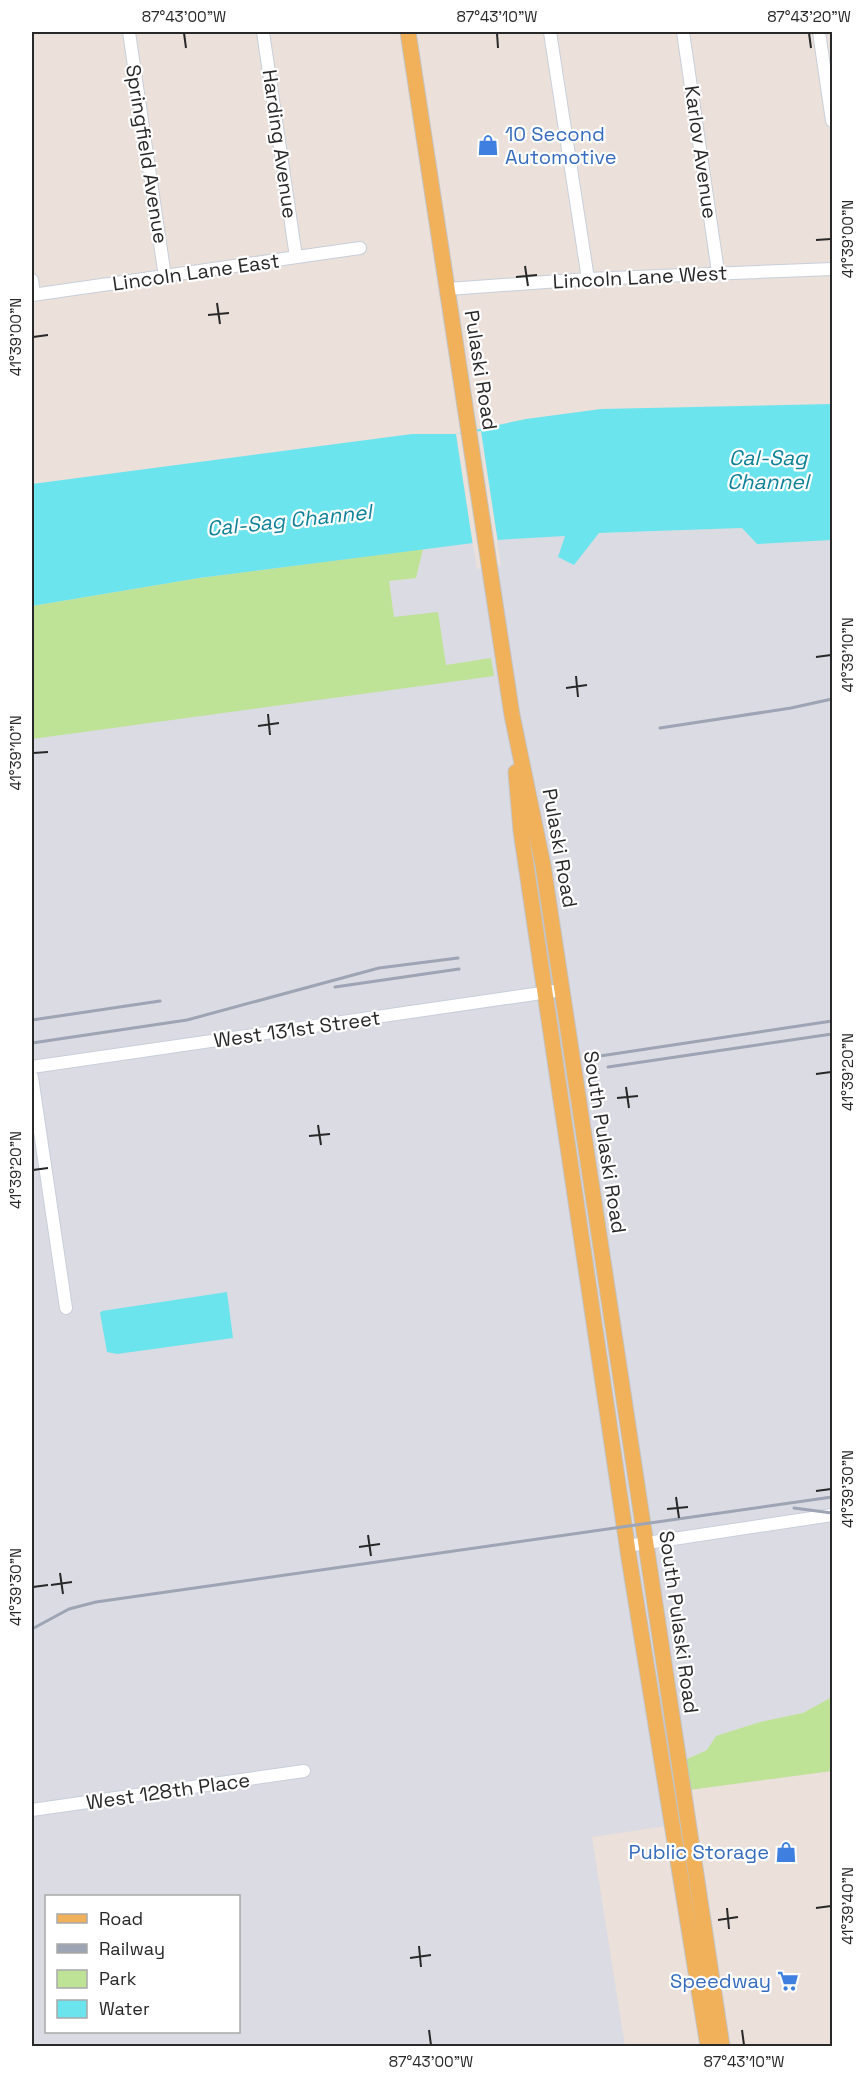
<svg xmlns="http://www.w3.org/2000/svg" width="864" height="2078" font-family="'Space Grotesk',sans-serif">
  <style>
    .industrial { fill: #dbdbe3; fill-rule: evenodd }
    .green { fill: #bee296 }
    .water { fill: #6ce4ee }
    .pier { fill: #ebe0da }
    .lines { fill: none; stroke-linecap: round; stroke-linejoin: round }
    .minor-casing { stroke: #c8cfda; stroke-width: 14 }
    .major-casing { stroke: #c3c3c3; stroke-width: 17 }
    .minor { stroke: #fff; stroke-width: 12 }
    .major { stroke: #f0b15a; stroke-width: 15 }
    .rail { stroke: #9da4b3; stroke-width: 3 }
    .ticks { fill: none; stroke: #282828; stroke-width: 2 }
    .labels { text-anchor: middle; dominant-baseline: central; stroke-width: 4.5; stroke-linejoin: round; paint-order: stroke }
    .shop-label { font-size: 20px; fill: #366cbe; stroke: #fff; text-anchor: end }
    .street-label { font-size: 20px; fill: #282828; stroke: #fff }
    .water-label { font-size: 21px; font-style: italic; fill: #0d8297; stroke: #fff }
    .neatline { fill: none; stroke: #282828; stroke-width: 2 }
    .ticks-label { font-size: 15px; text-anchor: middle; fill: #282828 }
  </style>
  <rect width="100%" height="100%" fill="#ebe0da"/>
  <path class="industrial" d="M742 528 757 544 832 540V1697L803 1713 760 1722 717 1736 707 1750 686 1760 694 1822 592 1837 625 2046H32V739L491 658 446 665 394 618 389 581 416 578 423 549 473 543 477 569 501 565 497 540 565 535 574 565 599 533ZM46 1896H238V2032H46Z"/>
  <path class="green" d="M423 549 416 578 389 581 394 617 438 612 446 665 491 658 494 676 32 739V606L199 578Z
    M832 1697V1771L689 1790 685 1760 707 1750 716 1736 760 1722 803 1713Z"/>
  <path class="water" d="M832 404V540L757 544 742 528 599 533 574 565 558 557 565 536 497 540 199 578 32 606V484L412 434H456L526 419 601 409Z
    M227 1292 233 1338 117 1354 107 1352 100 1313 102 1311Z"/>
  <path class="pier" d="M481 431 498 543 473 546 456 434Z"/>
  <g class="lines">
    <defs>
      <path id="minor" d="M129 32 165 277
        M263 32 296 257
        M550 32 588 279
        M683 32 718 272
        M819 32 832 121
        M32 280 34 295
        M448 289 588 279 832 269
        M32 295 360 248
        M32 1067 562 990
        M32 1077 66 1308
        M627 1546 832 1515
        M32 1810 304 1771"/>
      <path id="major" d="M408 32 512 715 543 865 722 2046
        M516 772 521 831 629 1558 708 2046"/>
    </defs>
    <use href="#minor" class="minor-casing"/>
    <use href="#major" class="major-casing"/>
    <use href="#minor" class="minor"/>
    <use href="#major" class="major"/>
    <path class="rail" d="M660 728 791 708 832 699
      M335 987 459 969
      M32 1020 160 1001
      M32 1043 187 1020 379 968 458 958
      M600 1056 832 1021
      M608 1067 832 1034
      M794 1508 832 1513
      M32 1629 69 1609 96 1602 832 1497"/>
  </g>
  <path class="ticks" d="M184 33 186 48M497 33 498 48M809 33 811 48M816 240 831 239M525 266 528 286M516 277 537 275M217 303 220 324M208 315 229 313M33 337 48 335M816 657 831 655M576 676 578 697M566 688 587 685M268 714 270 735M258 726 279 723M33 753 48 752M816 1074 831 1072M626 1087 629 1108M617 1098 638 1096M318 1125 321 1145M309 1136 330 1134M33 1170 48 1168M816 1491 831 1489M676 1497 679 1518M667 1509 688 1507M368 1535 371 1556M359 1547 380 1544M60 1573 63 1594M51 1585 72 1582M33 1587 48 1585M727 1908 729 1929M816 1908 831 1906M718 1920 738 1917M419 1946 421 1967M410 1958 431 1955M429 2030 431 2045M742 2030 744 2045"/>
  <defs>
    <symbol id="shop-bare" viewBox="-9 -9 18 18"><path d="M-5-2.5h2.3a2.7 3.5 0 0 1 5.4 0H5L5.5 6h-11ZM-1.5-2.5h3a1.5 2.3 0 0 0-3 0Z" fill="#3f7fe0" stroke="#fff" stroke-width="2.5" paint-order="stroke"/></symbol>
    <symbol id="supermarket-bare" viewBox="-9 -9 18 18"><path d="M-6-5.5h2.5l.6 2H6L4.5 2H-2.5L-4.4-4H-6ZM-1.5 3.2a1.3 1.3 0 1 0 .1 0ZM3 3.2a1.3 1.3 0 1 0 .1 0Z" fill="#3f7fe0" stroke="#fff" stroke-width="2.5" paint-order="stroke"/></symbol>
  </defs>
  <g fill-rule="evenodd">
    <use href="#shop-bare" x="473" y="130" width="30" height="30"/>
    <use href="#shop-bare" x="771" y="1837" width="30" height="30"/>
    <use href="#supermarket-bare" x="773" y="1966" width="30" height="30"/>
  </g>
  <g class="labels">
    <g class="shop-label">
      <text x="505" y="134" text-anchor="start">10 Second<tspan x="505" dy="23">Automotive</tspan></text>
      <text x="769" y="1852">Public Storage</text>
      <text x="771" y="1981">Speedway</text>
    </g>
    <g class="street-label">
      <text transform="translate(280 144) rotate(82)">Harding Avenue</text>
      <text transform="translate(701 152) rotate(82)">Karlov Avenue</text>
      <text transform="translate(147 154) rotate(81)">Springfield Avenue</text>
      <text transform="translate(196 272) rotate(-8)">Lincoln Lane East</text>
      <text transform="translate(640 277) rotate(-3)">Lincoln Lane West</text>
      <text transform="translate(481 370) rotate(81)">Pulaski Road</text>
      <text transform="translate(560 848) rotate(80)">Pulaski Road</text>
      <text transform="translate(297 1029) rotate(-8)">West 131st Street</text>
      <text transform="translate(605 1142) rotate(81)">South Pulaski Road</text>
      <text transform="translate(679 1622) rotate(82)">South Pulaski Road</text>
      <text transform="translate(168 1791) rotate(-8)">West 128th Place</text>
    </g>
    <g class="water-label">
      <text x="768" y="457">Cal-Sag<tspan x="768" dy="24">Channel</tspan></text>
      <text transform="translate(289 520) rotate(-6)">Cal-Sag Channel</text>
    </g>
  </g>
  <rect width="864" height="2078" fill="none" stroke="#ffffff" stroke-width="66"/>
  <rect x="45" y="1895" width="195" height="138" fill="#ffffff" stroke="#a9a9a9" stroke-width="1.5"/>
  <rect x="57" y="1914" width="30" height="9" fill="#f0b15a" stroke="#a9a9a9" stroke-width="1.5"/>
  <text x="99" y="1925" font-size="18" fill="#282828">Road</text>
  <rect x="57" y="1944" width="30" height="9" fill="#9da4b3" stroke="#a9a9a9" stroke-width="1.5"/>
  <text x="99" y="1955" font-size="18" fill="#282828">Railway</text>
  <rect x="57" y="1970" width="30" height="18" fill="#bee296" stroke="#a9a9a9" stroke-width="1.5"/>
  <text x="99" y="1985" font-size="18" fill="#282828">Park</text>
  <rect x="57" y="2000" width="30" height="18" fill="#6ce4ee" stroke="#a9a9a9" stroke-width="1.5"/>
  <text x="99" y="2015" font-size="18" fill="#282828">Water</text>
  <rect x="33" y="33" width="798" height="2012" class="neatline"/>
  <g class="ticks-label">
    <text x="184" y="22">87°43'00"W</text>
    <text x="497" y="22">87°43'10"W</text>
    <text x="809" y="22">87°43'20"W</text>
    <text transform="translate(848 239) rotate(-90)" y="5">41°39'00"N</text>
    <text transform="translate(16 337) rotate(-90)" y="5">41°39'00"N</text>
    <text transform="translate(848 655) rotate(-90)" y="5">41°39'10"N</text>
    <text transform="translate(16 753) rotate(-90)" y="5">41°39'10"N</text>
    <text transform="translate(848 1072) rotate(-90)" y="5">41°39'20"N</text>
    <text transform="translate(16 1170) rotate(-90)" y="5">41°39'20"N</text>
    <text transform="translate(848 1489) rotate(-90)" y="5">41°39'30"N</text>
    <text transform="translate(16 1587) rotate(-90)" y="5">41°39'30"N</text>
    <text transform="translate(848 1906) rotate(-90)" y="5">41°39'40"N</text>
    <text x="431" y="2067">87°43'00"W</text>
    <text x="744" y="2067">87°43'10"W</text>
  </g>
</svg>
